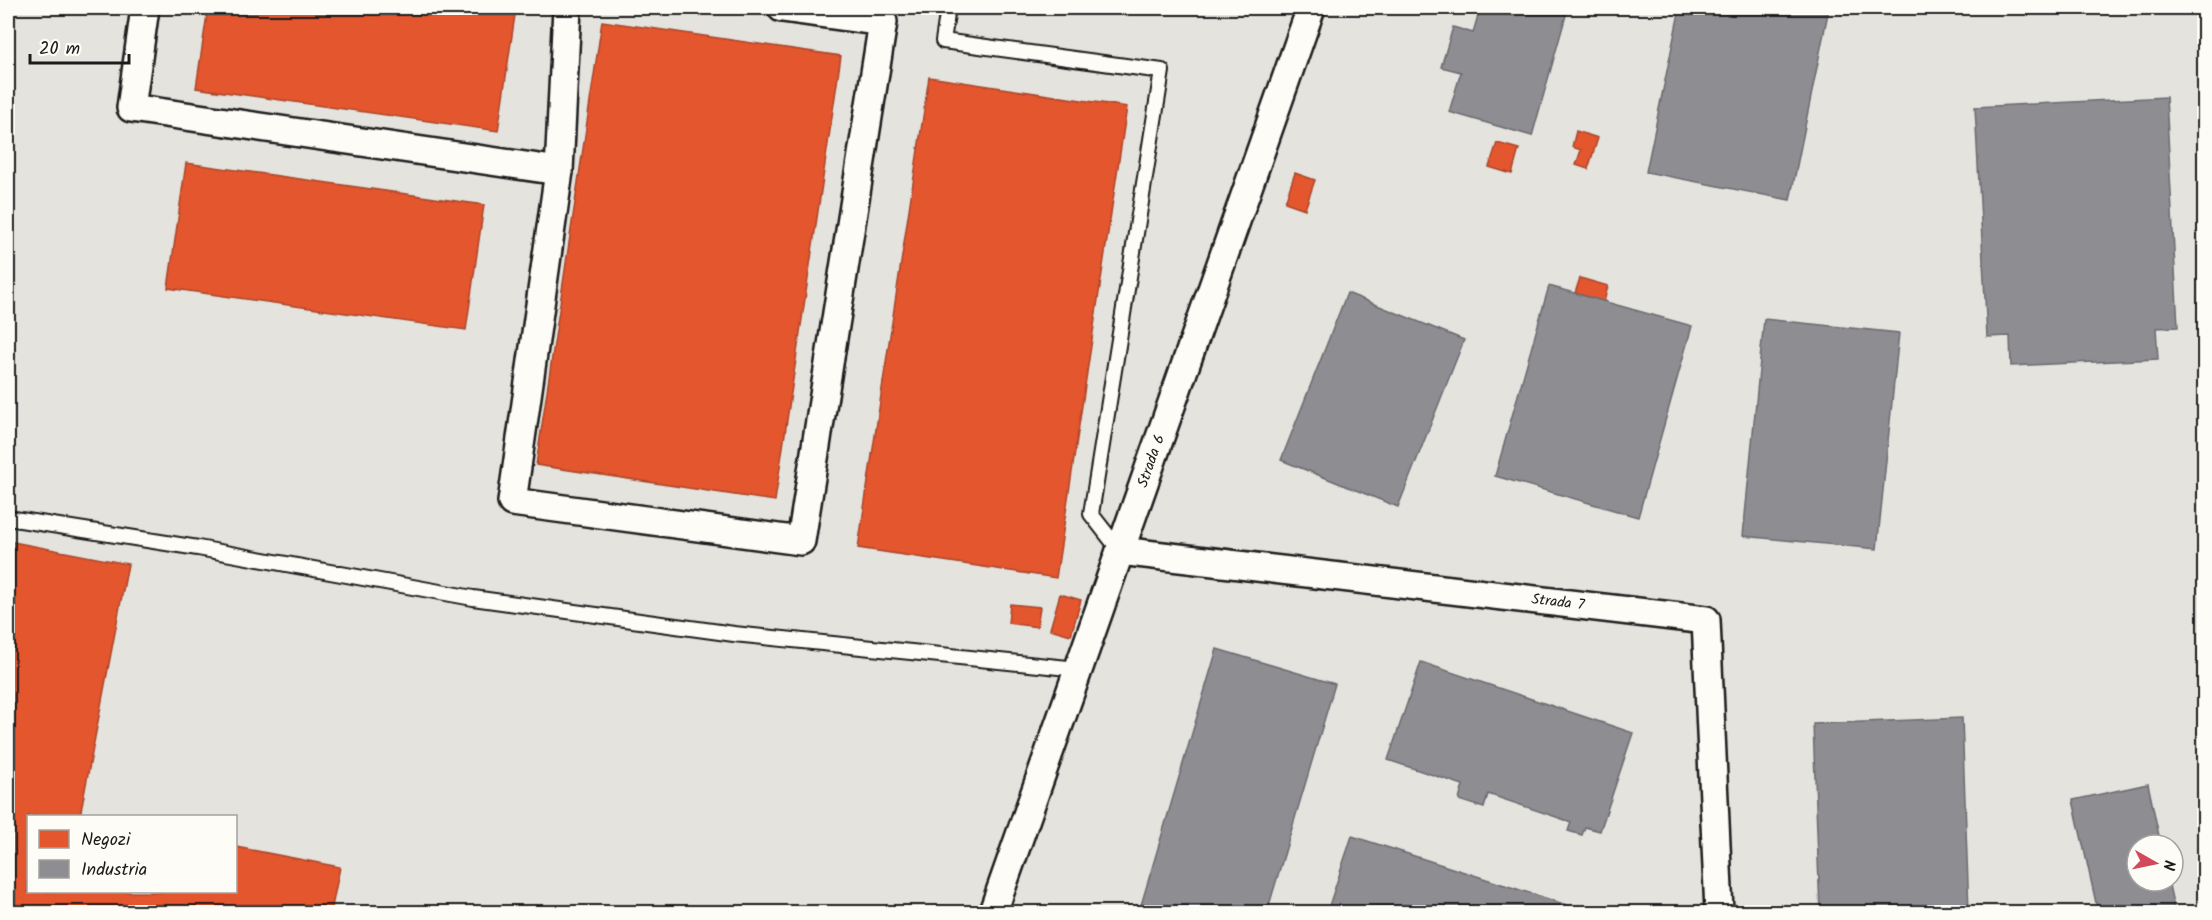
<svg xmlns="http://www.w3.org/2000/svg" width="2212" height="920" font-family="Kalam,sans-serif">
  <style>
    .built { fill: #e4e3de; fill-rule: evenodd }
    .shops { fill: #e4572e; stroke: #a84529; stroke-width: 1.5 }
    .industry { fill: #8d8d92; stroke: #6b6b6f; stroke-width: 1.5 }
    .lines { fill: none; stroke-linecap: round; stroke-linejoin: round }
    .lane-casing { stroke: #1c1c1c; stroke-width: 18 }
    .street-casing { stroke: #1c1c1c; stroke-width: 32 }
    .lane { stroke: #fdfcf7; stroke-width: 14 }
    .street { stroke: #fdfcf7; stroke-width: 27 }
    .labels { text-anchor: middle; dominant-baseline: central; stroke-width: 6; stroke-linejoin: round; paint-order: stroke }
    .street-label { font-size: 15px; fill: #1c1c1c; stroke: #fdfcf7 }
  </style>
  <rect width="100%" height="100%" fill="#f4f3ee"/>
  <filter id="ink" filterUnits="userSpaceOnUse"><feTurbulence type="fractalNoise" baseFrequency=".0167" numOctaves="2"/><feDisplacementMap in="SourceGraphic" scale="12" xChannelSelector="R" yChannelSelector="G"/><feConvolveMatrix kernelMatrix="1 2 1 2 8 2 1 2 1" color-interpolation-filters="sRGB"/></filter>
  <g filter="url(#ink)">
    <path class="built" d="M8 8H2204V912H8ZM28 816H236V892H28ZM2137 845H2173V881H2137Z"/>
    <path class="shops" d="M208 8H516L498 131 196 88Z
      M602 21 841 56 775 501 536 465Z
      M929 77 1127 107 1056 578 858 548Z
      M1576 131 1598 138 1588 169 1576 165 1581 150 1572 147Z
      M1497 143 1519 149 1512 174 1489 167Z
      M186 163 484 205 466 330 168 288Z
      M1295 173 1315 180 1305 209 1285 202Z
      M1580 278 1608 286 1604 302 1575 293Z
      M8 541 128 564 80 816H28V892H236V847L340 867 331 912H8Z
      M1060 594 1081 600 1071 635 1050 629Z
      M1010 604 1040 607 1037 627 1008 623Z"/>
    <path class="industry" d="M1480 8H1568L1532 136 1449 112 1461 72 1441 67 1453 27 1473 33Z
      M1680 8H1829L1790 200 1646 172Z
      M2166 97 2178 327 2156 328 2158 359 2011 366 2010 336 1987 337 1975 107Z
      M1549 286 1692 326 1638 517 1495 476Z
      M1347 293 1464 340 1398 507 1281 460Z
      M1764 319 1899 333 1877 549 1743 536Z
      M1217 649 1335 684 1267 912H1139Z
      M1421 662 1633 733 1600 831 1585 827 1582 835 1568 831 1571 822 1488 794 1484 808 1459 800 1463 785 1388 760Z
      M1962 718 1969 912H1820L1813 724Z
      M2148 784 2161 845H2137V881H2168L2175 912H2098L2073 800Z
      M1352 836 1573 907 1571 912H1327Z"/>
    <g class="lines">
      <defs>
        <path id="lane" d="M948 8 943 41 1162 71 1091 514 1120 551
          M8 518 198 548 473 598 734 634 1078 669"/>
        <g id="street">
          <path d="M145 8 131 108 559 171"/>
          <path d="M567 8 559 171 512 502 801 541 883 22 782 8"/>
          <path id="s1" d="M1120 551 1706 620 1719 912"/>
          <path id="s2" d="M993 912 1311 8"/>
        </g>
      </defs>
      <use href="#lane" class="lane-casing"/>
      <use href="#street" class="street-casing"/>
      <use href="#lane" class="lane"/>
      <use href="#street" class="street"/>
    </g>
  </g>
  <g class="labels">
    <g class="street-label">
      <text stroke="none"><textPath href="#s2" startOffset="478">Strada 6</textPath></text>
      <text stroke="none"><textPath href="#s1" startOffset="441">Strada 7</textPath></text>
    </g>
  </g>
  <rect width="2212" height="920" fill="none" stroke="#fdfcf7" stroke-width="30"/>
  <rect x="15" y="15" width="2182" height="890" fill="none" stroke="#1c1c1c" stroke-width="2" filter="url(#ink)"/>
  <rect x="27" y="815" width="210" height="78" fill="#fdfcf7" stroke="#a3a29f" stroke-width="1.5"/>
  <rect x="39" y="830" width="30" height="18" fill="#e4572e" stroke="#a3a29f" stroke-width="1.5"/>
  <text x="81" y="845" font-size="18" fill="#1c1c1c">Negozi</text>
  <rect x="39" y="860" width="30" height="18" fill="#8d8d92" stroke="#a3a29f" stroke-width="1.5"/>
  <text x="81" y="875" font-size="18" fill="#1c1c1c">Industria</text>
  <g transform="translate(2155 863) rotate(99)"><circle r="28" fill="#fdfcf7" stroke="#a3a29f" stroke-width="1.5"/>
  <path d="M0-4.5L10 22L0 15L-10 22Z" fill="#d1495b"/>
  <text y="-9" font-size="16" font-weight="bold" text-anchor="middle" fill="#1c1c1c">N</text>
  </g>
  <path d="M30 54v9h99v-9" fill="none" stroke="#1c1c1c" stroke-width="3"/>
  <text x="39" y="54" font-size="18" fill="#1c1c1c" stroke="#fdfcf7" stroke-width="4.5" paint-order="stroke">20 m</text>
</svg>
